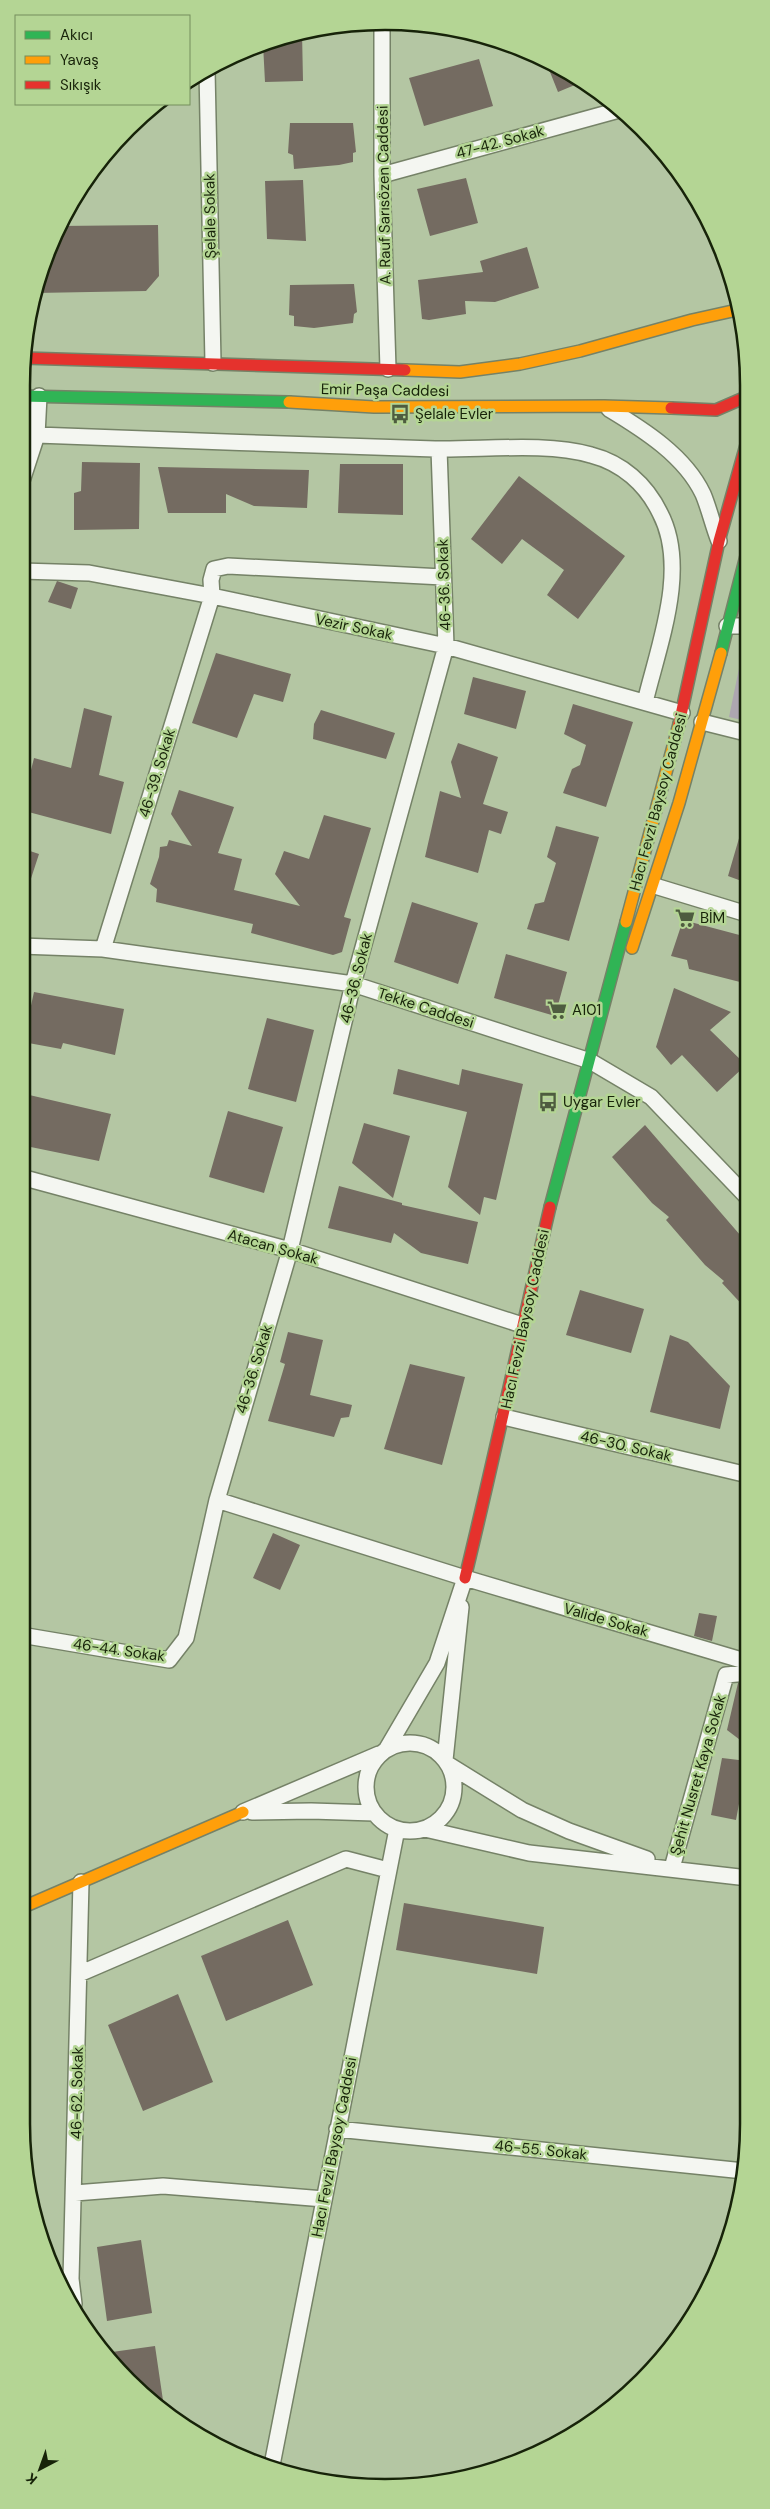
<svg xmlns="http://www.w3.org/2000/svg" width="770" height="2509" font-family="'DM Sans',sans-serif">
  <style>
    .green { fill: #ada6b0 }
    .building { fill: #746b61 }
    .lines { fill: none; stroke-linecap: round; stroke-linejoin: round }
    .street-casing { stroke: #758267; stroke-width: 18 }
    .fast-casing { stroke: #758267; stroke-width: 14 }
    .slow-casing { stroke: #758267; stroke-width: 14 }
    .jam-casing { stroke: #758267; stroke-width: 14 }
    .street { stroke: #f4f6f1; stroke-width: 15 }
    .fast { stroke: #30b455; stroke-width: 11 }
    .slow { stroke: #ff9f0a; stroke-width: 11 }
    .jam { stroke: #e5322d; stroke-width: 11 }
    .labels { text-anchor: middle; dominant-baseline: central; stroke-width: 5; stroke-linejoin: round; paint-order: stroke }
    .street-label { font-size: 15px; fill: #172309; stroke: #b4d594 }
    .poi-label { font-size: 15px; fill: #172309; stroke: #b4d594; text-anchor: start }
    .rim { fill: none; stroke: #172309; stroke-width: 2.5 }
  </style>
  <rect width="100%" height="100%" fill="#b4c6a3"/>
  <path class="green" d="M743 649H746V721L729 717Z"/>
  <path class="building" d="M302 32 303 81 265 82 263 44Z
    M479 59 493 106 424 126 409 78Z
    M546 62 567 70 582 82 558 92Z
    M290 123H353L356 152 353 153V162L339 165 294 169 293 155 288 153Z
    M466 178 478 223 430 236 417 189Z
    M303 180 306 241 267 239 265 181Z
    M158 225 159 276 146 291 35 293 49 246 59 226Z
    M527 247 539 288 495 302 465 301 466 314 429 320 422 319 418 280 483 272 480 261Z
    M354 284 357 312 354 314 353 323 314 328 294 326V316L289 315 290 285Z
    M82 462 140 463 139 529 74 530V493L81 491Z
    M340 464H403V515L338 513Z
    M158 467 309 470 307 508 254 506 226 494V513H168Z
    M519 476 625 556 578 619 547 595 564 570 522 539 502 564 471 539Z
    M57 581 78 588 71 609 48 602Z
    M216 653 291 674 283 702 254 694 237 738 192 723Z
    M473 677 526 691 516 729 464 714Z
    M573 704 633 722 606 807 563 793 572 769 580 765 586 745 564 734Z
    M84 708 112 716 99 775 124 782 111 834 21 810 34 758 71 768Z
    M321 710 395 733 386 759 313 739 314 724Z
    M458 743 498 757 483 804 508 812 501 834 489 830 478 873 425 857 440 791 461 798 451 762Z
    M179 790 234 807 218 853 242 859 234 890 300 906 275 874 284 851 309 859 324 815 371 828 344 917 351 919 342 952 333 955 251 933 253 924 156 902 157 889 150 884 159 857 160 847 167 846 169 840 192 846 171 814Z
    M556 826 599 837 569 941 527 929 535 904 544 902 556 863 547 857Z
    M742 828 746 829 747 883 728 876Z
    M21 848 39 854 24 900 21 899Z
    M412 902 478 923 458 984 394 962Z
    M683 920 747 937V974L740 982 689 969 687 960 671 956Z
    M506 954 567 972 555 1016 494 998Z
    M674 988 731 1012 710 1030 746 1065 717 1092 682 1055 671 1065 656 1047Z
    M34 992 124 1009 115 1055 63 1043 61 1049 23 1042Z
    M267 1018 314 1030 296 1102 248 1089Z
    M398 1069 459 1085 462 1069 523 1084 496 1200 484 1197 480 1215 448 1187 467 1112 393 1094Z
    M25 1094 111 1114 99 1161 21 1145V1109Z
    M228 1111 283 1127 264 1193 209 1177Z
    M364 1123 410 1136 393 1198 352 1163Z
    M645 1125 747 1243V1310L722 1283 724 1281 705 1265 666 1220 669 1217 652 1203 612 1157Z
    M339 1186 402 1203V1205L478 1222 468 1264 421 1253 394 1233 391 1243 328 1228Z
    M580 1290 644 1309 631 1353 566 1335Z
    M288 1332 323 1340 310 1395 352 1405 349 1417 341 1418 334 1437 268 1421 285 1364 280 1362Z
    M670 1335 688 1342 730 1386 720 1429 650 1412Z
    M410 1364 465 1377 442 1465 384 1449Z
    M273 1533 300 1545 280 1590 253 1578Z
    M699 1613 717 1616 712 1641 694 1636Z
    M748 1682V1746L727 1730 738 1683Z
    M722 1758 747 1761 736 1820 711 1815Z
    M404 1903 544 1927 537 1974 396 1950Z
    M288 1920 313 1985 226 2021 201 1956Z
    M178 1994 213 2082 143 2111 108 2025Z
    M141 2240 152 2313 107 2321 97 2247Z
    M155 2346 165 2414 114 2366 112 2352Z"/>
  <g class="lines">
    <defs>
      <path id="street" d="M382 22V175L388 369
        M207 70 213 363
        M382 175 619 110
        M609 409C644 430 685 456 703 494 709 508 713 526 719 541
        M37 435C170 440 302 445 435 449 483 450 546 442 591 455 622 463 646 484 660 513 689 568 659 644 645 702
        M21 484 37 435 39 396
        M21 571 89 573 212 596 446 646 682 713
        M727 626H746
        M702 722 746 733
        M655 886 747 914
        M21 946 103 949 353 984 590 1061 651 1097 747 1197
        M103 949 212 596 211 580 214 569 228 566 443 577
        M21 1177 290 1250 522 1325
        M504 1417 748 1475
        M217 1500 465 1578 748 1662
        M21 1635 169 1660 186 1638 217 1500 290 1250 353 984 446 646 439 449
        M366 1787a44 44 0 1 1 88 0a44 44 0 1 1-88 0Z
        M386 1750 437 1663 465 1578
        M445 1760 461 1607
        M449 1765 522 1810 569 1831 647 1859
        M243 1812 379 1754
        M252 1812 311 1811 374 1813
        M425 1829 529 1853 748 1878
        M672 1868 726 1675 748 1673
        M79 1974 346 1859 388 1870
        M337 2129 744 2171
        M75 2193 163 2186 324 2199
        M74 2304 71 2279 81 1882
        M272 2465 397 1829"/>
      <path id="fast" d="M21 396 289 402
        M721 653 746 556
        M550 1207 626 922"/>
      <path id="slow" d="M405 370 460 372 520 364 580 351 692 320 737 310
        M289 402 374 407 604 406 671 408
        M626 922 679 724
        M632 948 679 803 721 653
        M21 1908 243 1812"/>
      <path id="jam" d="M746 351V359
        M24 358 405 370
        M671 408 716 410 746 397
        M679 724 719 541 746 445
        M465 1578C495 1455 521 1331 550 1207"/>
    </defs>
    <use href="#street" class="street-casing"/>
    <use href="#fast" class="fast-casing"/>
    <use href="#slow" class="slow-casing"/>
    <use href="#jam" class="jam-casing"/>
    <use href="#street" class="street"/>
    <use href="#fast" class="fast"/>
    <use href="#slow" class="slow"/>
    <use href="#jam" class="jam"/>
  </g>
  <defs>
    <symbol id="bus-bare" viewBox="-9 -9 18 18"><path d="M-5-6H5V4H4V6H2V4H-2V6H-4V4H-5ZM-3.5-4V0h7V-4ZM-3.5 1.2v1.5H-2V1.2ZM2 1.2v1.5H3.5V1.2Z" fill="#4e5c3f" stroke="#b4d594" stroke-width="2.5" paint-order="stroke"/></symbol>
    <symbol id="supermarket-bare" viewBox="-9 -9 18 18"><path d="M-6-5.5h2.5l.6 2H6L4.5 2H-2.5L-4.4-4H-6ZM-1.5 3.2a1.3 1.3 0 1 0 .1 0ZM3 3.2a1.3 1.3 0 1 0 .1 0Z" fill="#4e5c3f" stroke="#b4d594" stroke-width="2.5" paint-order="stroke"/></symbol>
  </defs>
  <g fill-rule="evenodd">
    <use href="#bus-bare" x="386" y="400" width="28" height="28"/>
    <use href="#supermarket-bare" x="671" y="904" width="28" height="28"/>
    <use href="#supermarket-bare" x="543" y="996" width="28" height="28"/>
    <use href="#bus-bare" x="534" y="1088" width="28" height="28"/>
  </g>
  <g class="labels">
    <g class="street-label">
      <text transform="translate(500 142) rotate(-15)">47-42. Sokak</text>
      <text transform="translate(384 195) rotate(-91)">A. Rauf Sarısözen Caddesi</text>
      <text transform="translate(210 216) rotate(-91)">Şelale Sokak</text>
      <text transform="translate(385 390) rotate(1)">Emir Paşa Caddesi</text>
      <text transform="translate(444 585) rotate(-92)">46-36. Sokak</text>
      <text transform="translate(354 627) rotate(12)">Vezir Sokak</text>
      <text transform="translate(157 773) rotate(-73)">46-39. Sokak</text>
      <text transform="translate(658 802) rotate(-75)">Hacı Fevzi Baysoy Caddesi</text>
      <text transform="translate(356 978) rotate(-76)">46-36. Sokak</text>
      <text transform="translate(426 1008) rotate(18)">Tekke Caddesi</text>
      <text transform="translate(273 1247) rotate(16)">Atacan Sokak</text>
      <text transform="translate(525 1319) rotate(-78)">Hacı Fevzi Baysoy Caddesi</text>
      <text transform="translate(254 1369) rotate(-73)">46-36. Sokak</text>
      <text transform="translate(626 1446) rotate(13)">46-30. Sokak</text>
      <text transform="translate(606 1620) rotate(16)">Valide Sokak</text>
      <text transform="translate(119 1650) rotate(8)">46-44. Sokak</text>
      <text transform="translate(698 1775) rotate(-74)">Şehit Nusret Kaya Sokak</text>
      <text transform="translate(77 2093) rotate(-89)">46-62. Sokak</text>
      <text transform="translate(334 2147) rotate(-79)">Hacı Fevzi Baysoy Caddesi</text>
      <text transform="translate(541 2150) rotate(6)">46-55. Sokak</text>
    </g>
    <g class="poi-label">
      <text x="415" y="414">Şelale Evler</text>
      <text x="700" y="918">BİM</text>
      <text x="572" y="1010">A101</text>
      <text x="563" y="1102">Uygar Evler</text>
    </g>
  </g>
  <path d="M0 0H770V2509H0ZM385 30H385A355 355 0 0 1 740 385V2124A355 355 0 0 1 385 2479H385A355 355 0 0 1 30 2124V385A355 355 0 0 1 385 30Z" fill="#b4d594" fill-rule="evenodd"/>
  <path class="rim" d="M385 30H385A355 355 0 0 1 740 385V2124A355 355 0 0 1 385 2479H385A355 355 0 0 1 30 2124V385A355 355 0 0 1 385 30Z"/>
  <rect x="15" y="15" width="175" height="90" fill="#b4d594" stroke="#758e5c"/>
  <rect x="25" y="31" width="25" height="8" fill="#30b455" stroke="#758e5c"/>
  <text x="60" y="40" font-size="15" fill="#172309">Akıcı</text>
  <rect x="25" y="56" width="25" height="8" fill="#ff9f0a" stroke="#758e5c"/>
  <text x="60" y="65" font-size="15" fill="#172309">Yavaş</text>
  <rect x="25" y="81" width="25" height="8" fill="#e5322d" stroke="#758e5c"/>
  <text x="60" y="90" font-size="15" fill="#172309">Sıkışık</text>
  <g transform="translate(40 2469) rotate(221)" stroke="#b4d594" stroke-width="4" paint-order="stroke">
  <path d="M0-4L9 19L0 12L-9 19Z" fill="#172309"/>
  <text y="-8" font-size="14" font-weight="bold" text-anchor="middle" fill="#172309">K</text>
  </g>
</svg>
